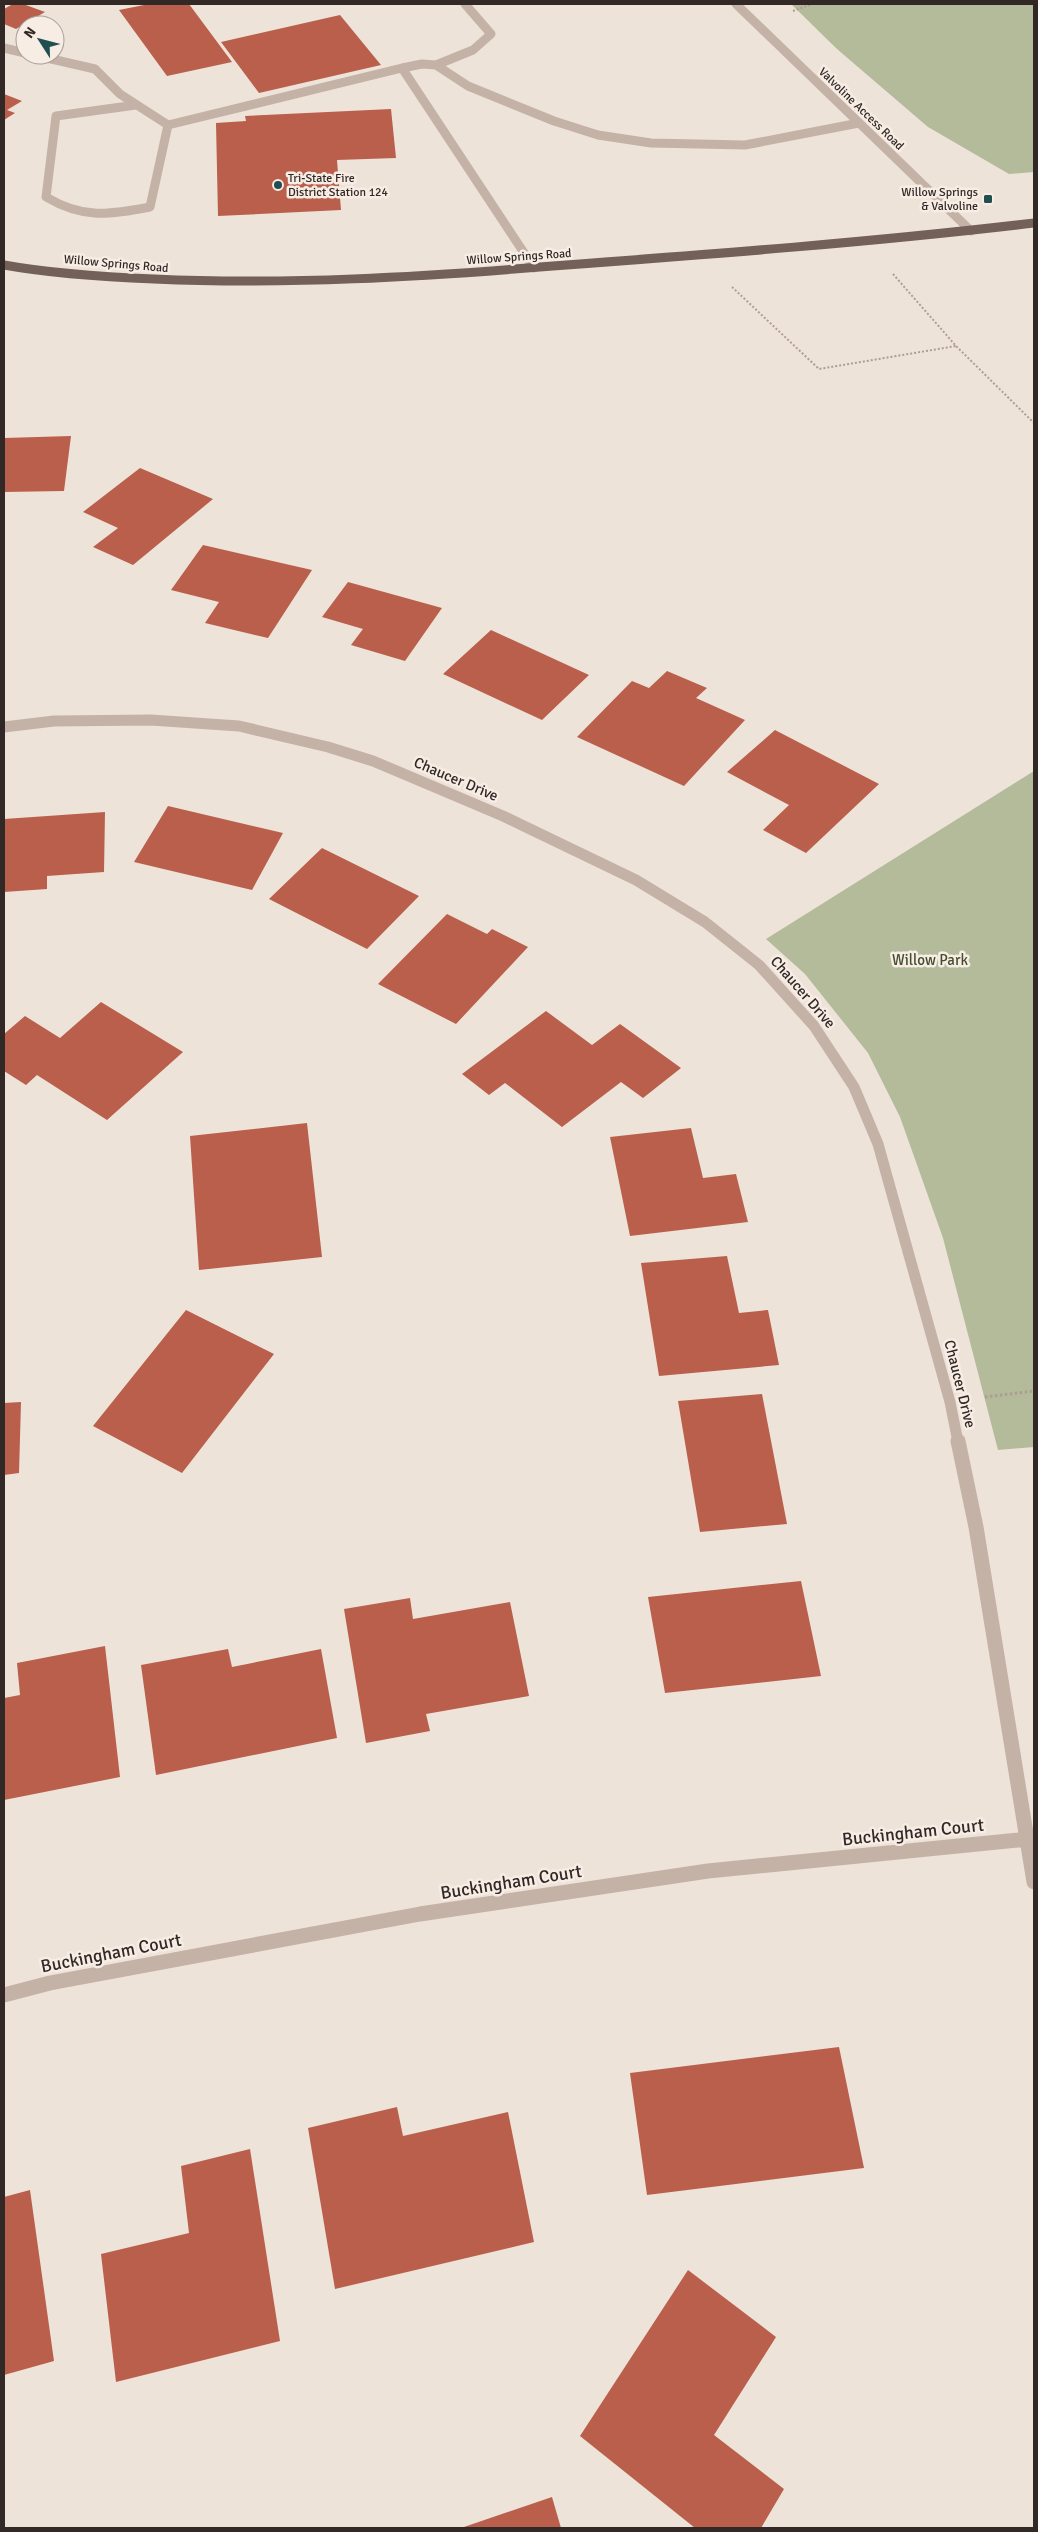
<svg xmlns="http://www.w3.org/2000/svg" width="1038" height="2532" font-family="Signika,sans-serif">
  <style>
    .green { fill: #b3bb9b }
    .building { fill: #b95f4c }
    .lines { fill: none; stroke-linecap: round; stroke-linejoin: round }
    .path-far1 { stroke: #b09d91; stroke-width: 2; stroke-dasharray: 2 2; stroke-linecap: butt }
    .path { stroke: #b09d91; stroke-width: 3; stroke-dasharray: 2.5 2.5; stroke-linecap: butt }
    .minor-far2 { stroke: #c5b2a7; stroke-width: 9 }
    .minor-far1 { stroke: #c5b2a7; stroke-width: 11 }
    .minor { stroke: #c5b2a7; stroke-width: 15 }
    .major { stroke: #736059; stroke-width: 9 }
    .poi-dot { fill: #214f4f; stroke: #f7ede5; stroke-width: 2 }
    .labels { text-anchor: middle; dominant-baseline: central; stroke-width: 5; stroke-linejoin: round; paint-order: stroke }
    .far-street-label { font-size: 12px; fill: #322927; stroke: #f7ede5 }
    .far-poi-label { font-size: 12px; fill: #322927; stroke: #f7ede5; text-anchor: start }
    .street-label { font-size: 15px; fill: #322927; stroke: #f7ede5 }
    .park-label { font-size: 15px; fill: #444e2d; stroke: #f7ede5 }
    .near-street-label { font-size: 18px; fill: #322927; stroke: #f7ede5 }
  </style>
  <rect width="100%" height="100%" fill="#eee3d9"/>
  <path class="green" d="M791 4H1034V172L1009 174 928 127 837 49Z
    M1034 771V1447L998 1450 943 1238 900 1117 868 1053 805 974 766 939Z"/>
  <path class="building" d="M13 4H23L45 12 16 29 4 24V9Z
    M149 4H189L232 62 167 76 119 10Z
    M340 15 381 65 259 93 221 42Z
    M4 94 22 101 7 110 15 113 4 120Z
    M391 109 396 158 337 160 341 210 218 216 216 123 246 121 245 116Z
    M71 436 64 491 4 492V438Z
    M140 468 213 499 133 565 93 547 118 528 83 512Z
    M203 545 312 570 268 638 205 623 219 602 171 590Z
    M348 582 442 608 405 661 351 645 363 629 322 617Z
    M491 630 589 675 542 720 443 674Z
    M667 671 707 688 696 698 745 720 684 786 577 737 632 681 649 688Z
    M775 730 879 784 806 853 763 830 789 805 727 772Z
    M168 806 283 833 252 890 134 862Z
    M105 812 104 872 47 876V889L4 892V819Z
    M322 848 419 896 367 949 269 899Z
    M447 914 487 934 492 929 528 947 456 1024 378 984Z
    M101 1002 183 1052 107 1120 37 1075 26 1085 4 1071V1034L25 1016 60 1038Z
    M546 1011 592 1045 620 1024 681 1068 643 1098 621 1082 562 1127 505 1083 489 1095 462 1074Z
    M307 1123 322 1257 199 1270 190 1136Z
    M691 1128 703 1178 736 1174 748 1222 630 1236 610 1137Z
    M727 1256 739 1313 768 1310 779 1365 659 1376 641 1263Z
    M186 1310 274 1354 182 1473 93 1426Z
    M762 1394 787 1524 700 1532 678 1401Z
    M21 1402 19 1473 4 1475V1403Z
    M801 1581 821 1676 665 1693 648 1597Z
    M410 1598 413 1619 510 1602 529 1696 426 1714 430 1731 366 1743 344 1609Z
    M105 1646 120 1777 4 1800V1698L20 1695 17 1663Z
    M228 1649 232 1667 321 1649 337 1738 156 1775 141 1665Z
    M839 2047 864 2168 647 2195 630 2073Z
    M397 2107 403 2136 508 2112 534 2242 335 2289 308 2128Z
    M250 2149 280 2341 116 2382 101 2254 189 2233 181 2166Z
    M30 2190 54 2361 4 2375V2197Z
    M688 2270 776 2337 714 2435 784 2489 761 2528H695L580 2436Z
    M552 2497 561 2528H461Z"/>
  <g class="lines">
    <path class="path-far1" d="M793 11 812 4
      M893 274 956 346 1034 423
      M732 287 819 369 956 346"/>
    <path class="path" d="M985 1397 1034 1391"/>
    <path class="minor-far2" d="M736 4 971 231
      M4 48 25 53
      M34 55 95 69 120 94 168 125 402 68 534 268
      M436 65 473 50 491 34 465 4
      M402 68 422 64 436 65 468 86 554 121 598 135 651 143 745 145 859 123
      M136 105 56 116 46 197C83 219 109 215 150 207L168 125"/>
    <path class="minor-far1" d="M4 727 54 721 151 720 239 726 328 747 373 761 503 816 636 880 705 922 759 965 814 1026 854 1087 878 1144 950 1402 958 1442"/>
    <path class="minor" d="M958 1441 976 1527 1034 1882
      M4 1995 50 1983 420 1914 708 1871 1028 1839"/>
    <path class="major" d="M4 265C54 274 104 277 154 279 287 285 420 277 553 266 714 254 874 242 1034 223"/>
  </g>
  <g class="poi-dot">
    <circle cx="278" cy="185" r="5"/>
    <rect x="983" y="194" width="10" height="10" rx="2.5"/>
  </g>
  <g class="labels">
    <g class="far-street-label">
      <text transform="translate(861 109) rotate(44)">Valvoline Access Road</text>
      <text transform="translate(519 257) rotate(-4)">Willow Springs Road</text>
      <text transform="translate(116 264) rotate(5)">Willow Springs Road</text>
    </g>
    <g class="far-poi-label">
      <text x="288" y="178">Tri-State Fire<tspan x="288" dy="14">District Station 124</tspan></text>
      <text x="978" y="192" text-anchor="end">Willow Springs<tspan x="978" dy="14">&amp; Valvoline</tspan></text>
    </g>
    <g class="street-label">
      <text transform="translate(456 779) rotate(23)">Chaucer Drive</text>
      <text transform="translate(803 992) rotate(49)">Chaucer Drive</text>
      <text transform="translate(960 1384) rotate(76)">Chaucer Drive</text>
    </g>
    <g class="park-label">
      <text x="930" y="960">Willow Park</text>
    </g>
    <g class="near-street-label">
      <text transform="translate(913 1832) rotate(-6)">Buckingham Court</text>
      <text transform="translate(511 1882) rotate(-9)">Buckingham Court</text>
      <text transform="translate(111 1953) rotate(-11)">Buckingham Court</text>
    </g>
  </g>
  <rect width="1038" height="2532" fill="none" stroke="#322927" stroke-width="10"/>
  <g transform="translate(40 40) rotate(306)"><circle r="24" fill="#f7ede5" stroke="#a89f99"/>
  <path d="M0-4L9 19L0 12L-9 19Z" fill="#214f4f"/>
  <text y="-8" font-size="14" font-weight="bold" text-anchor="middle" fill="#322927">N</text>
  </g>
</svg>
